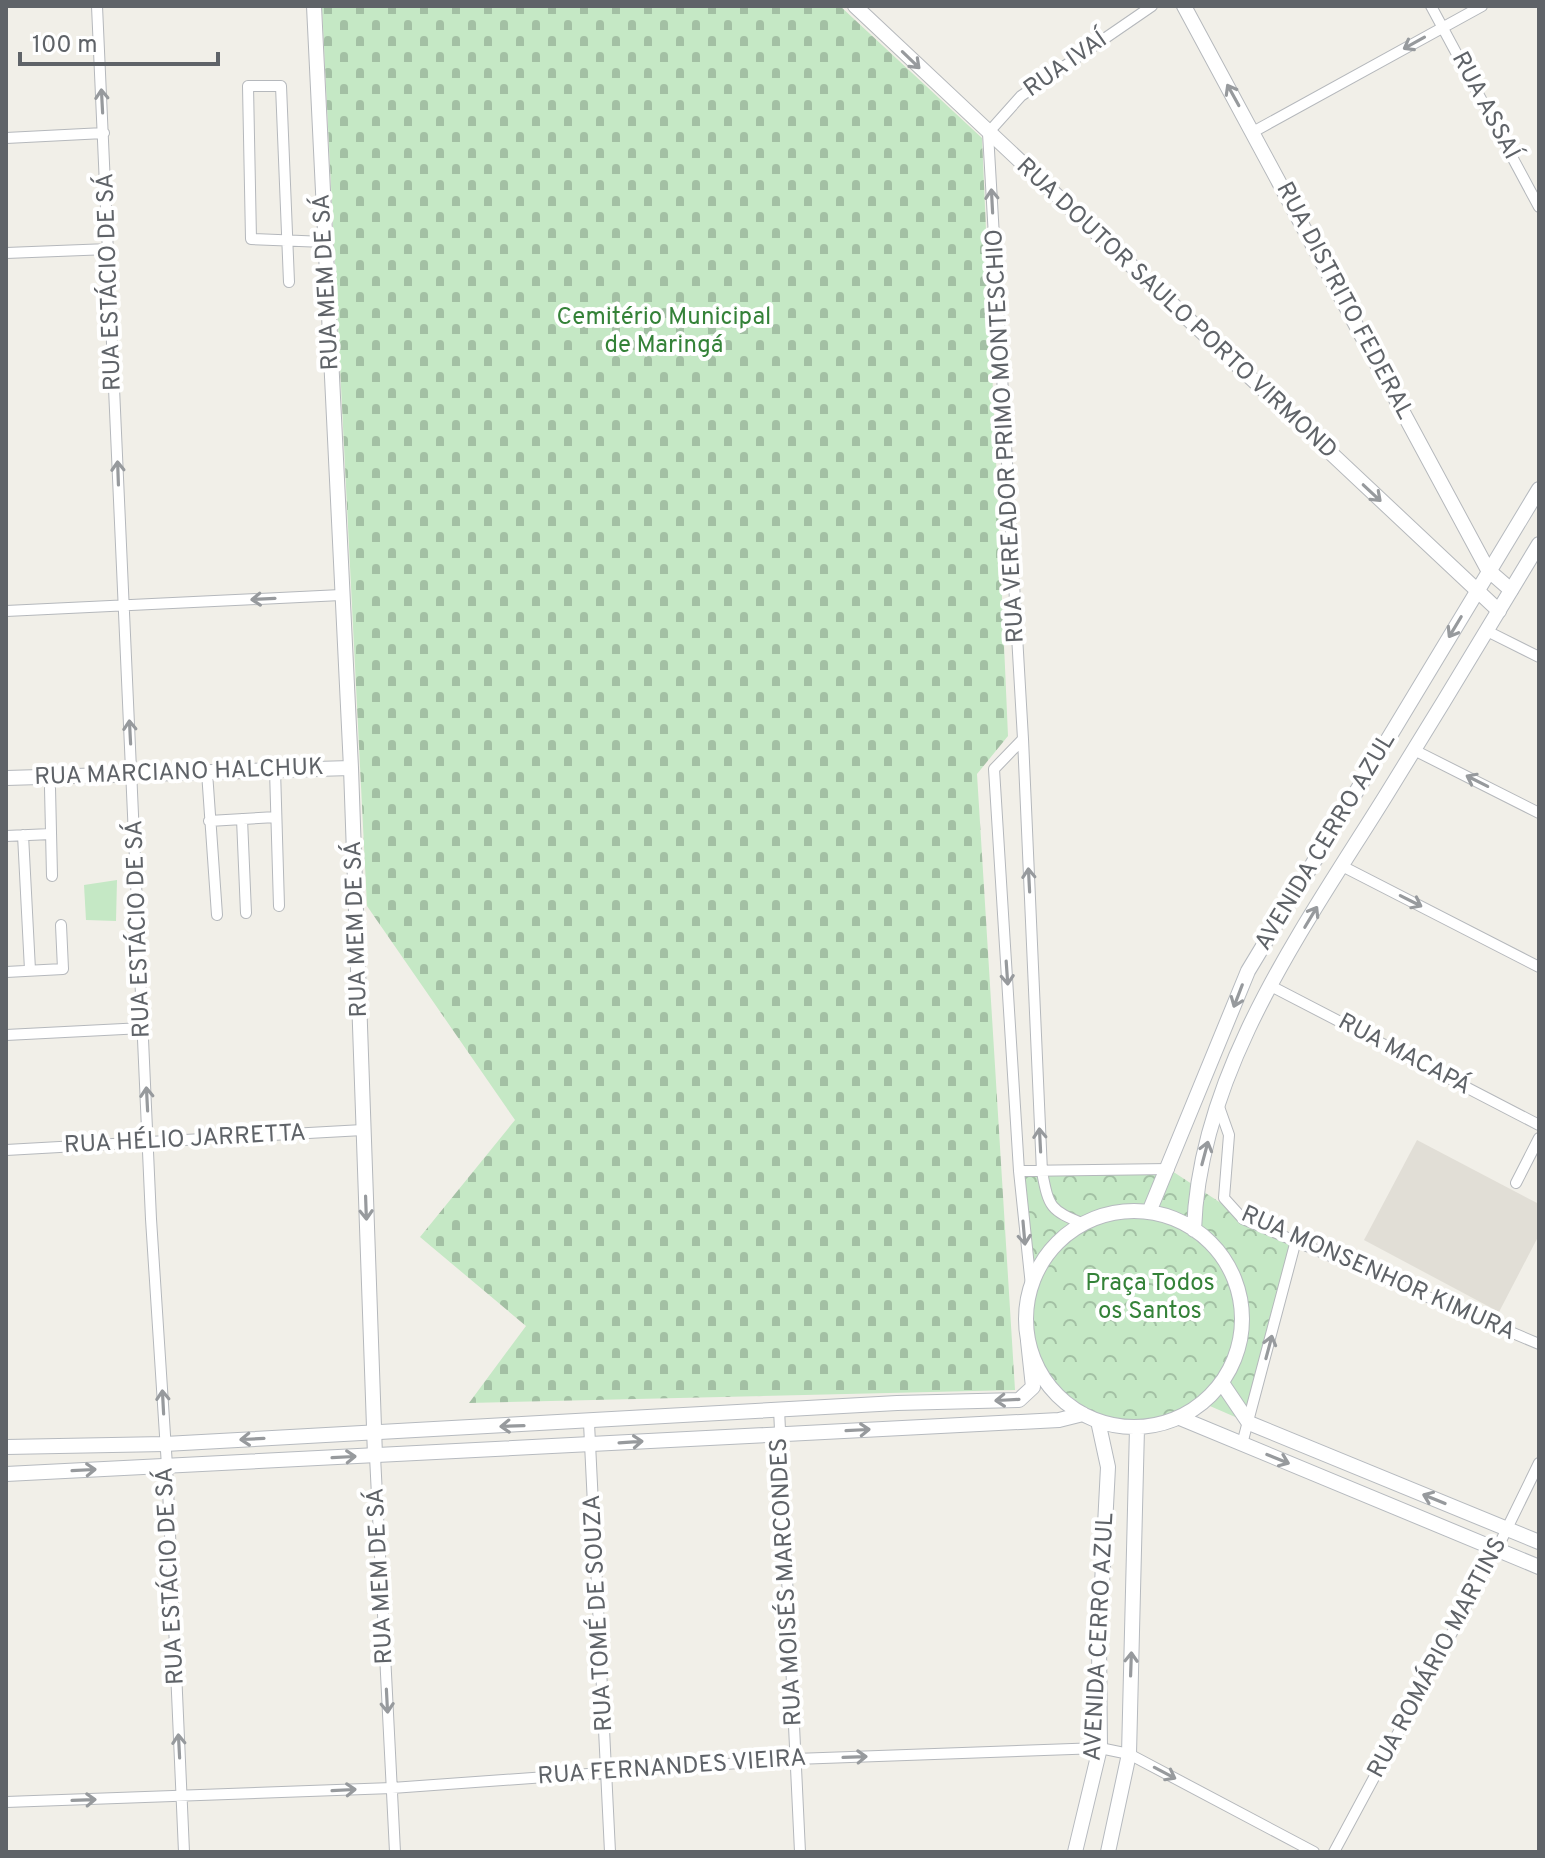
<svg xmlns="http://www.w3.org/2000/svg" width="1545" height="1858" font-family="Overpass,sans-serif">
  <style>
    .education { fill: #e1ded6 }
    .forest { fill: url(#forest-crowns) }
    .cemetery { fill: url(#cemetery-stones) }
    .pitch { fill: #c5e8c5 }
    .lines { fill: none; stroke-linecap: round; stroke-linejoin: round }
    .minor-casing { stroke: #b5b8bc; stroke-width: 12 }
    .tertiary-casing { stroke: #b5b8bc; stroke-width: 16 }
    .secondary-casing { stroke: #b6babf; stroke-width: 16 }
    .minor { stroke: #fff; stroke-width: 10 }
    .tertiary { stroke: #fff; stroke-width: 14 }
    .secondary { stroke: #fff; stroke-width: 14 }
    .oneway { stroke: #979a9d }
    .labels { text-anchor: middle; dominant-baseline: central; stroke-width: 8; stroke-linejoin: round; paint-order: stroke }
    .street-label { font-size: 24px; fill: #5f6368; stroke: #fff }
    .park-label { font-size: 24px; fill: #348238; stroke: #fff }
  </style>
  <defs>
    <pattern id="forest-crowns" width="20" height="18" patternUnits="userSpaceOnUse" patternTransform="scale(2)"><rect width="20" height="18" fill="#c5e8c5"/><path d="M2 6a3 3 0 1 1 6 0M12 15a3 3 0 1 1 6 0" fill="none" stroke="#a3c0a4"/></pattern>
    <pattern id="cemetery-stones" width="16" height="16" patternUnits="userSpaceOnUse" patternTransform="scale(2)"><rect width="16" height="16" fill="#c5e8c5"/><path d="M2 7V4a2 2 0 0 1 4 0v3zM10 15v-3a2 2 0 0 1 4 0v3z" fill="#a3c0a4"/></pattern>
  </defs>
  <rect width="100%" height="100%" fill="#f1efe8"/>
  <path class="education" d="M1417 1140 1539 1204V1235L1499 1312 1364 1240Z"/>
  <path class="forest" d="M1169 1169 1230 1209 1295 1244 1249 1423 1203 1403C1135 1446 1049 1428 1029 1342 1024 1322 1030 1306 1031 1287 1033 1250 1023 1208 1019 1171Z"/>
  <path class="cemetery" d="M322 6H840L982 138 1008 736 977 774 1015 1390 469 1403 526 1326 420 1237 515 1120 367 906Z"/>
  <path class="pitch" d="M117 880 116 921 86 920 84 885Z"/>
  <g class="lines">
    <defs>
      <path id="minor" d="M97 6 151 1219 167 1466 184 1852
        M1431 6 1539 207
        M1253 132 1482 6
        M6 138 104 133
        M6 253 109 249
        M289 282 281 86H248L251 239 325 242
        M6 611 341 595
        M1487 631 1539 657
        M1023 739 994 769 1019 1171 1031 1286
        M1414 750 1539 813
        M275 770 279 906
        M207 772 217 915
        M50 788 52 876
        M242 819 246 913
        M209 821 276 817
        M23 835 30 970
        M6 836 51 834
        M1342 866 1539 967
        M6 972 63 969 61 925
        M1269 985 1539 1125
        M6 1035 143 1028
        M1218 1104 1229 1135 1224 1198 1243 1219 1539 1344
        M6 1150 363 1130
        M1019 1171 1169 1169
        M1516 1183 1539 1138
        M1084 1224C1050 1210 1049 1208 1042 1172L1023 739 988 133 1021 96 1152 6
        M779 1409 800 1852
        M589 1423 610 1852
        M1242 1444 1295 1244
        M375 1456 395 1852
        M6 1802 392 1788 795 1759 1100 1748 1129 1754 1314 1852
        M1334 1852 1497 1549 1539 1463"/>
      <path id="tertiary" d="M314 6 351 768 375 1456
        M855 6 1499 611
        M1184 6 1488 570 1511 590
        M6 778 351 768"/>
      <path id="secondary" d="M1026 1319a108 108 0 1 1 216 0a108 108 0 1 1-216 0Z
        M1149 1212 1248 971 1539 489
        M1194 1230C1199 1072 1304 927 1385 797 1437 713 1488 629 1539 544
        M1222 1383 1249 1423 1539 1542
        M1180 1418 1539 1567
        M6 1447 165 1444 897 1403 1019 1400 1033 1387 1028 1341
        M6 1474 1059 1420 1083 1414
        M1075 1852 1100 1748 1099 1643 1108 1467 1098 1421
        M1108 1852 1129 1754 1137 1428"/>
    </defs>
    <use href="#minor" class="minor-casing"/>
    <use href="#tertiary" class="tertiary-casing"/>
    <use href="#secondary" class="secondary-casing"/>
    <use href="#minor" class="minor"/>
    <use href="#tertiary" class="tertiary"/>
    <use href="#secondary" class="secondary"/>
  </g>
  <defs><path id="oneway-shaft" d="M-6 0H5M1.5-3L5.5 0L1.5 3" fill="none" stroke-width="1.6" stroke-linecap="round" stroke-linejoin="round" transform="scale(2)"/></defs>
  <g class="oneway">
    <use href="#oneway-shaft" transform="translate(1414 43) rotate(151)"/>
    <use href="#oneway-shaft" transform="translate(911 60) rotate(44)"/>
    <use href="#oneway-shaft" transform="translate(1233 95) rotate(-119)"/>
    <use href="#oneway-shaft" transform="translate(102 101) rotate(-93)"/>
    <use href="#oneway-shaft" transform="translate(992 201) rotate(-93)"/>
    <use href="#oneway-shaft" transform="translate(118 473) rotate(-92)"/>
    <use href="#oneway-shaft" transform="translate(1372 493) rotate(43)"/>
    <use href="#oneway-shaft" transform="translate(263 599) rotate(177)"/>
    <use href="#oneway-shaft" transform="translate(1455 627) rotate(121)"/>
    <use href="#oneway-shaft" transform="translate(130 732) rotate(-93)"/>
    <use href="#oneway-shaft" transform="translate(1477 781) rotate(-153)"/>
    <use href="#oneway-shaft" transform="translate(1029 880) rotate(-93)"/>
    <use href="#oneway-shaft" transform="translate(1411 901) rotate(27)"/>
    <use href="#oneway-shaft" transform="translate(1311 917) rotate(-59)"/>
    <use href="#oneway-shaft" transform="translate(1007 973) rotate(86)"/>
    <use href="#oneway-shaft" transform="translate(1238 996) rotate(111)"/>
    <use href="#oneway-shaft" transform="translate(147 1099) rotate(-93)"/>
    <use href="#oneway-shaft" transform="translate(1040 1140) rotate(-93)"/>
    <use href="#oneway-shaft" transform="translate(1205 1153) rotate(-75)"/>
    <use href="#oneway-shaft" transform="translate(366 1208) rotate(88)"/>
    <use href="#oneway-shaft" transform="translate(1024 1233) rotate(85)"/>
    <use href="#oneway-shaft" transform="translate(1269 1347) rotate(-75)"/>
    <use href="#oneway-shaft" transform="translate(1007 1400) rotate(177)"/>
    <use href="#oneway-shaft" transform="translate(163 1402) rotate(-93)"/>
    <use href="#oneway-shaft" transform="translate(512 1426) rotate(178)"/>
    <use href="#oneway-shaft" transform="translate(858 1430) rotate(-3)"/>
    <use href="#oneway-shaft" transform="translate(252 1439) rotate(177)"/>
    <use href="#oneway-shaft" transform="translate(631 1442) rotate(-4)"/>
    <use href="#oneway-shaft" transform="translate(344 1457) rotate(-3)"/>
    <use href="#oneway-shaft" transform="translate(1278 1459) rotate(22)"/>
    <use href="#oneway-shaft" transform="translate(84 1470) rotate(-3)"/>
    <use href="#oneway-shaft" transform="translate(1434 1499) rotate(-158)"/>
    <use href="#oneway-shaft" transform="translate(1131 1664) rotate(-88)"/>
    <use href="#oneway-shaft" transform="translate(387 1701) rotate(87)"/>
    <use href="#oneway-shaft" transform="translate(179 1746) rotate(-93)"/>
    <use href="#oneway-shaft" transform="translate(855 1757) rotate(-2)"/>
    <use href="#oneway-shaft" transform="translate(1165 1773) rotate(28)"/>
    <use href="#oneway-shaft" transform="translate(344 1790) rotate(-3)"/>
    <use href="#oneway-shaft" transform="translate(84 1800) rotate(-2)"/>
  </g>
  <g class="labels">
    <g class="street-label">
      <text transform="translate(1066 65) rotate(-35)">RUA IVAÍ</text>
      <text transform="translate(1485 106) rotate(62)">RUA ASSAÍ</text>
      <text transform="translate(110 282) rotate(-92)">RUA ESTÁCIO DE SÁ</text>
      <text transform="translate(327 282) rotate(-93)">RUA MEM DE SÁ</text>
      <text transform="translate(1344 301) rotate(62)">RUA DISTRITO FEDERAL</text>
      <text transform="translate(1176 309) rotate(43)">RUA DOUTOR SAULO PORTO VIRMOND</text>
      <text transform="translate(1006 436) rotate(-93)">RUA VEREADOR PRIMO MONTESCHIO</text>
      <text transform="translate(179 773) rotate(-2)">RUA MARCIANO HALCHUK</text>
      <text transform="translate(1326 842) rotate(-59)">AVENIDA CERRO AZUL</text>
      <text transform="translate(139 929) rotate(-92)">RUA ESTÁCIO DE SÁ</text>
      <text transform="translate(357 929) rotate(-92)">RUA MEM DE SÁ</text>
      <text transform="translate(1404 1055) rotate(28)">RUA MACAPÁ</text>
      <text transform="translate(185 1140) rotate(-3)">RUA HÉLIO JARRETTA</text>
      <text transform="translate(1378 1274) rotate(24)">RUA MONSENHOR KIMURA</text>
      <text transform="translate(171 1576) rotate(-93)">RUA ESTÁCIO DE SÁ</text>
      <text transform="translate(381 1576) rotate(-93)">RUA MEM DE SÁ</text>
      <text transform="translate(787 1582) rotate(-93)">RUA MOISÉS MARCONDES</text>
      <text transform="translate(599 1613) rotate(-93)">RUA TOMÉ DE SOUZA</text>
      <text transform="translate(1100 1637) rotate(-87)">AVENIDA CERRO AZUL</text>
      <text transform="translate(1438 1658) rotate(-62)">RUA ROMÁRIO MARTINS</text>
      <text transform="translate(672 1768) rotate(-4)">RUA FERNANDES VIEIRA</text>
    </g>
    <g class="park-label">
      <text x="664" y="318">Cemitério Municipal<tspan x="664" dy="28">de Maringá</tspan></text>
      <text x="1150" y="1284">Praça Todos<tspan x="1150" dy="28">os Santos</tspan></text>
    </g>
  </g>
  <rect width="1545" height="1858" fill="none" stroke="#5f6368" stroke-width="16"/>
  <path d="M20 52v12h198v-12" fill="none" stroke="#5f6368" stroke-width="4"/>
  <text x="32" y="52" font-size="24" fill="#5f6368" stroke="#ffffff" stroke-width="6" paint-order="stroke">100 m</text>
</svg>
